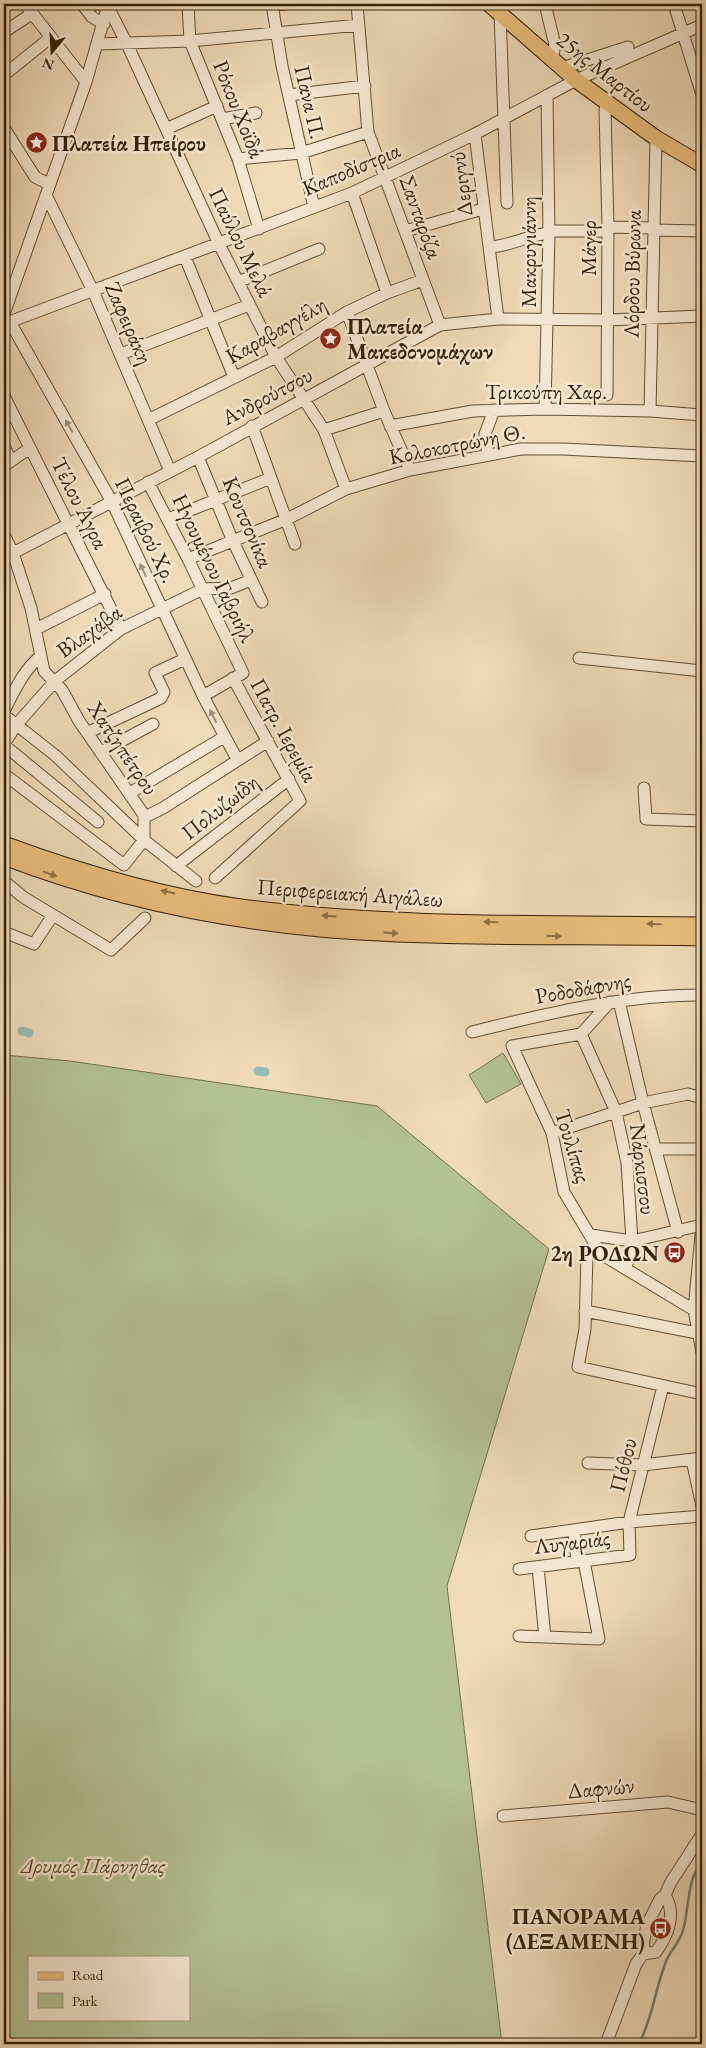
<svg xmlns="http://www.w3.org/2000/svg" width="706" height="2048" font-family="'EB Garamond',serif">
  <style>
    .green { fill: #b3c194; stroke: #74724e; fill-rule: evenodd }
    .lines { fill: none; stroke-linecap: round; stroke-linejoin: round }
    .stream { stroke: #717e6f; stroke-width: 2.5 }
    .canal { stroke: #9abbb4; stroke-width: 9 }
    .minor-casing { stroke: #635034; stroke-width: 13 }
    .major-casing { stroke: #342208; stroke-width: 17 }
    .minor { stroke: #f5e8d2; stroke-width: 11 }
    .major { stroke: #e8be7c; stroke-width: 15 }
    .oneway { fill: #9e8f77 }
    .oneway2 { fill: #8e7042 }
    .labels { text-anchor: middle; dominant-baseline: central; stroke-width: 5; stroke-linejoin: round; paint-order: stroke }
    .street-label { font-size: 22px; fill: #342208; stroke: #f5e8d2 }
    .poi-label { font-size: 22px; font-weight: bold; fill: #342208; stroke: #f5e8d2; text-anchor: start }
    .park-label { font-size: 22px; font-style: italic; fill: #544a2b; stroke: #f5e8d2 }
  </style>
  <rect width="100%" height="100%" fill="#efdbb9"/>
  <filter id="stains"><feTurbulence type="fractalNoise" baseFrequency=".004" numOctaves="4"/><feColorMatrix values="0 0 0 0 .2 0 0 0 0 .09 0 0 0 0 .02 0 0 0 .5 -.17"/></filter>
  <radialGradient id="worn" r=".72"><stop offset=".6" stop-color="#630" stop-opacity="0"/><stop offset="1" stop-color="#630" stop-opacity=".3"/></radialGradient>
  <path class="green" d="M503 1053 521 1084 486 1103 469 1075Z
    M4 1055 70 1061 377 1106 549 1249 447 1586 502 2044H4ZM29 1957H189V2019H29Z"/>
  <g class="lines">
    <path class="stream" d="M639 2044C652 2019 655 1991 665 1964 669 1951 680 1943 683 1930 690 1906 686 1882 702 1861"/>
    <path class="canal" d="M22 1031 29 1033
      M258 1071 265 1072"/>
    <defs>
      <path id="minor" d="M25 4 86 82
        M82 4 92 17 104 24
        M188 4 190 41 238 159 259 229
        M272 4 282 66 314 207
        M357 4 368 132 440 325
        M545 4 555 45 552 60
        M674 4 702 95
        M272 5 285 4
        M108 7 127 44 219 244 276 357 324 430 346 489
        M500 13 507 203
        M4 32 33 13
        M97 44 190 41 359 25
        M562 68 628 47
        M4 75 50 38
        M289 95 365 86
        M222 119 256 113
        M4 128 35 177 49 184
        M166 129 217 106
        M475 134 498 319
        M238 159 301 153 368 132
        M352 193 387 293
        M46 195 93 291 170 471
        M608 227 653 228
        M653 230 702 231
        M405 231 483 209
        M549 231H608
        M490 247C510 246 529 235 549 233
        M185 257 234 377
        M238 282 319 249
        M347 312 384 411 410 470
        M4 314 86 82 108 5
        M10 322 112 502 203 696 237 759
        M4 324 352 193 475 134 576 80 702 25
        M121 354 249 305
        M607 395 608 227 605 110 607 102
        M4 396 121 629
        M545 409 549 233 547 95
        M650 411 656 138
        M150 419 276 357 347 312 387 293 423 280
        M252 426 295 544
        M390 426 473 411 545 409 650 411 702 415
        M324 430 384 411
        M4 446 11 461
        M488 455 485 434 494 410
        M198 457 232 539 262 602
        M4 466 30 448
        M148 482 188 559 243 673 203 696
        M168 519 271 478
        M4 535 13 553 31 608 44 671 62 690 79 721 144 815V840
        M13 553 198 457 440 325 498 319 608 320 702 316
        M188 559 287 519 346 489 410 470 521 449H563L702 456
        M36 629 105 594
        M579 658 702 671
        M4 711C14 692 23 670 41 656
        M4 715 56 756 144 840 196 881
        M87 733 161 698 164 692 155 673 185 659
        M4 744 17 724 55 681 121 629 203 589 231 588 251 580
        M4 745 98 822
        M101 752 153 724
        M4 774 124 865 144 840
        M644 788 646 819 702 821
        M130 793 224 737
        M144 815H149L163 808 268 741
        M176 866 289 779
        M215 878 300 801 233 678
        M4 881 23 897 111 950 145 918
        M4 932 34 944 53 915
        M619 1001 643 1103 678 1232
        M472 1032C548 1013 624 995 702 995
        M581 1034 512 1046 552 1133 564 1192 601 1254 694 1310
        M581 1034 616 1112 627 1163 632 1241 626 1269
        M581 1034 610 1002
        M552 1133 643 1103 688 1094 702 1098
        M657 1149H702
        M702 1224 694 1310 702 1352
        M591 1235 632 1241 702 1225
        M595 1243 587 1255 585 1329 578 1367 702 1394
        M585 1311 697 1333
        M692 1460 702 1506
        M588 1463 643 1465 702 1458
        M574 1530 577 1562
        M531 1536 629 1522 702 1516
        M538 1567 545 1637
        M519 1569 630 1555 629 1522 663 1386
        M519 1636 599 1639 584 1561
        M503 1816 668 1802 702 1810
        M643 1954 644 1940 647 1925 660 1899 665 1895 671 1882 702 1834
        M643 1954 656 1952C668 1935 677 1915 665 1895
        M606 2044 636 1964 643 1954"/>
      <path id="major" d="M489 4 576 80 656 138 702 165
        M4 844C80 872 160 896 241 907 393 927 549 923 702 925
        M4 857C106 896 212 919 320 929 447 940 575 935 702 938"/>
    </defs>
    <use href="#minor" class="minor-casing"/>
    <use href="#major" class="major-casing"/>
    <use href="#minor" class="minor"/>
    <use href="#major" class="major"/>
  </g>
  <defs><path id="oneway-solid" d="M-6-.8H1V-3.2L6.5 0L1 3.2V.8H-6Z" transform="scale(1.25)"/></defs>
  <g class="oneway">
    <use href="#oneway-solid" transform="translate(69 426) rotate(-119)"/>
    <use href="#oneway-solid" transform="translate(143 570) rotate(-115)"/>
    <use href="#oneway-solid" transform="translate(213 716) rotate(-117)"/>
  </g>
  <g class="oneway2">
    <use href="#oneway-solid" transform="translate(50 874) rotate(19)"/>
    <use href="#oneway-solid" transform="translate(168 892) rotate(-168)"/>
    <use href="#oneway-solid" transform="translate(329 916) rotate(-177)"/>
    <use href="#oneway-solid" transform="translate(491 922) rotate(-179)"/>
    <use href="#oneway-solid" transform="translate(654 924) rotate(-179)"/>
    <use href="#oneway-solid" transform="translate(391 933) rotate(3)"/>
    <use href="#oneway-solid" transform="translate(554 936) rotate(1)"/>
  </g>
  <defs>
    <symbol id="sight-disc" viewBox="-11 -11 22 22"><circle r="9.5" fill="#8f2418" stroke="#f5e8d2"/><path d="M0-6L1.8-2.2L6-1.7L2.9 1.2L3.7 5.4L0 3.3L-3.7 5.4L-2.9 1.2L-6-1.7L-1.8-2.2Z" fill="#fff"/></symbol>
    <symbol id="bus-disc" viewBox="-11 -11 22 22"><circle r="9.5" fill="#8f2418" stroke="#f5e8d2"/><path d="M-5-6H5V4H4V6H2V4H-2V6H-4V4H-5ZM-3.5-4V0h7V-4ZM-3.5 1.2v1.5H-2V1.2ZM2 1.2v1.5H3.5V1.2Z" fill="#fff"/></symbol>
  </defs>
  <g fill-rule="evenodd">
    <use href="#sight-disc" x="24" y="130" width="25" height="25"/>
    <use href="#sight-disc" x="318" y="326" width="25" height="25"/>
    <use href="#bus-disc" x="662" y="1240" width="25" height="25"/>
    <use href="#bus-disc" x="648" y="1916" width="25" height="25"/>
  </g>
  <g class="labels">
    <g class="street-label">
      <text transform="translate(605 72) rotate(38)">25ης Μαρτίου</text>
      <text transform="translate(310 102) rotate(77)">Πανα Π.</text>
      <text transform="translate(239 109) rotate(68)">Ρόκου Χοϊδά</text>
      <text transform="translate(351 169) rotate(-23)">Καποδίστρια</text>
      <text transform="translate(461 184) rotate(-97)">Δεριγνύ</text>
      <text transform="translate(421 217) rotate(70)">Σανταρόζα</text>
      <text transform="translate(241 242) rotate(64)">Παύλου Μελά</text>
      <text transform="translate(588 248) rotate(-90)">Μάγερ</text>
      <text transform="translate(528 252) rotate(-90)">Μακρυγιάννη</text>
      <text transform="translate(632 274) rotate(-89)">Λόρδου Βύρωνα</text>
      <text transform="translate(129 323) rotate(66)">Ζαφειράκη</text>
      <text transform="translate(276 330) rotate(-30)">Καραβαγγέλη</text>
      <text x="546" y="391">Τρικούπη Χαρ.</text>
      <text transform="translate(267 396) rotate(-28)">Ανδρούτσου</text>
      <text transform="translate(457 444) rotate(-11)">Κολοκοτρώνη Θ.</text>
      <text transform="translate(80 503) rotate(63)">Τέλου Άγρα</text>
      <text transform="translate(248 522) rotate(67)">Κουτσονίκα</text>
      <text transform="translate(146 530) rotate(64)">Περαιβού Χρ.</text>
      <text transform="translate(214 568) rotate(64)">Ηγουμένου Γαβριήλ</text>
      <text transform="translate(89 631) rotate(-36)">Βλαχάβα</text>
      <text transform="translate(284 730) rotate(61)">Πατρ. Ιερεμία</text>
      <text transform="translate(123 748) rotate(56)">Χατζηπέτρου</text>
      <text transform="translate(220 807) rotate(-38)">Πολυζωίδη</text>
      <text transform="translate(350 893) rotate(4)">Περιφερειακή Αιγάλεω</text>
      <text transform="translate(583 988) rotate(-10)">Ροδοδάφνης</text>
      <text transform="translate(573 1146) rotate(73)">Τουλίπας</text>
      <text transform="translate(643 1169) rotate(83)">Νάρκισσου</text>
      <text transform="translate(623 1465) rotate(-76)">Πόθου</text>
      <text transform="translate(572 1542) rotate(-7)">Λυγαριάς</text>
      <text transform="translate(601 1788) rotate(-5)">Δαφνών</text>
    </g>
    <g class="poi-label">
      <text x="52" y="143">Πλατεία Ηπείρου</text>
      <text x="347" y="326">Πλατεία<tspan x="347" dy="25">Μακεδονομάχων</tspan></text>
      <text x="659" y="1253" text-anchor="end">2η ΡΟΔΩΝ</text>
      <text x="645" y="1916" text-anchor="end">ΠΑΝΟΡΑΜΑ<tspan x="645" dy="25">(ΔΕΞΑΜΕΝΗ)</tspan></text>
    </g>
    <g class="park-label">
      <text x="93" y="1865">Δρυμός Πάρνηθας</text>
    </g>
  </g>
  <rect width="706" height="2048" fill="none" stroke="#efdbb9" stroke-width="20"/>
  <rect x="5" y="5" width="696" height="2038" fill="none" stroke="#342208" stroke-width="2.5"/>
  <rect x="10" y="10" width="686" height="2028" fill="none" stroke="#342208"/>
  <rect x="28" y="1956" width="162" height="65" fill="#f5e8d2" stroke="#a89981"/>
  <rect x="38" y="1972" width="25" height="8" fill="#e8be7c" stroke="#a89981"/>
  <text x="72" y="1980" font-size="15" fill="#342208">Road</text>
  <rect x="38" y="1993" width="25" height="15" fill="#b3c194" stroke="#a89981"/>
  <text x="72" y="2006" font-size="15" fill="#342208">Park</text>
  <g transform="translate(52 52) rotate(198)" stroke="#f5e8d2" stroke-width="4" paint-order="stroke">
  <path d="M0-4L9 19L0 12L-9 19Z" fill="#342208"/>
  <text y="-8" font-size="14" font-weight="bold" text-anchor="middle" fill="#342208">N</text>
  </g>
  <rect width="100%" height="100%" filter="url(#stains)"/>
  <rect width="100%" height="100%" fill="url(#worn)"/>
</svg>
